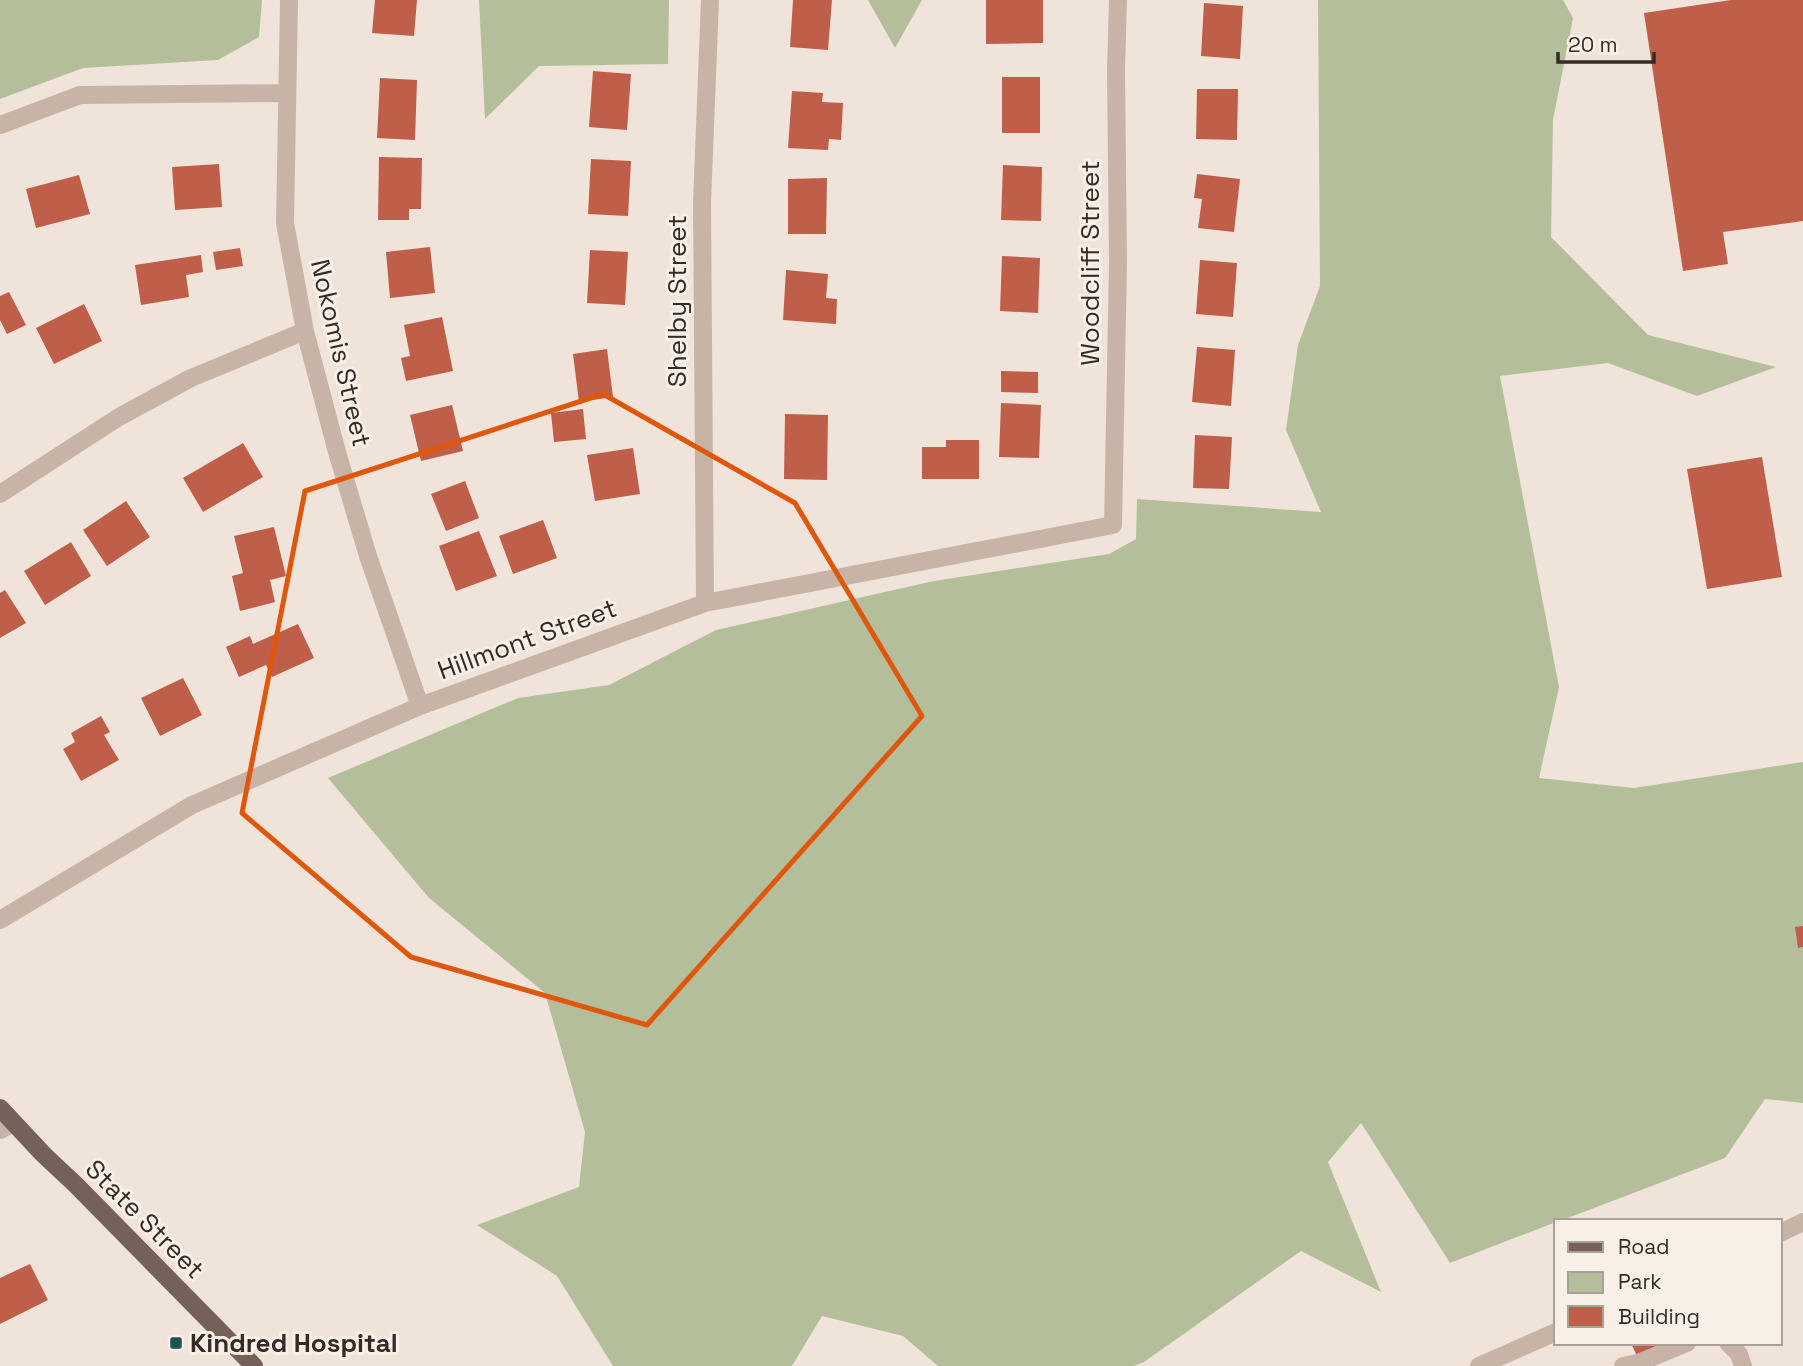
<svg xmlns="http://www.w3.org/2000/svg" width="1803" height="1366" font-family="'Space Grotesk',sans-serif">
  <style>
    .green { fill: #b5be9b }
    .building { fill: #bf5e49 }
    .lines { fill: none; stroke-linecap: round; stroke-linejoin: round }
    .minor { stroke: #c7b4a7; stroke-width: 18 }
    .major { stroke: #756159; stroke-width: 18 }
    .marked { fill: none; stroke: #df570d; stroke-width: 5; stroke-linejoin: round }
    .poi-dot { fill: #1f5353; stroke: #f8efe6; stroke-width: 2.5 }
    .labels { text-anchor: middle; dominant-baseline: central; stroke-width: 6; stroke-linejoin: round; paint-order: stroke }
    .street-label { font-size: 26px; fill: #342a27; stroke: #f8efe6 }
    .poi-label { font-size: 26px; font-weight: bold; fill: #342a27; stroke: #f8efe6; text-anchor: start }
  </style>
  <rect width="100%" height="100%" fill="#f0e4da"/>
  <path class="green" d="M0 0H262L259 37 218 60 83 68 0 99Z
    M479 0H669L668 64 539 66 485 119Z
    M868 0H922L895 48Z
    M1318 0H1563L1573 18 1553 120 1551 237 1648 335 1776 367 1697 396 1608 363 1500 376 1559 687 1539 778 1634 788 1803 762V1103L1765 1099 1725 1158 1560 1221H1556V1222L1450 1263 1361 1123 1328 1162 1381 1292 1301 1251 1144 1362 1134 1366H938L903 1336 822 1316 792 1366H613L557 1276 477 1225 579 1187 585 1132 545 993 429 898 328 778 518 698 609 685 716 630 934 581 1109 554 1136 539 1137 499 1321 512 1286 430 1298 345 1320 286Z"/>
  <path class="building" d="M375 0H417L414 36 372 33Z
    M793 0H832L828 50 790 47Z
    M986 0H1043V43L986 44Z
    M1731 0H1803V221L1723 232 1728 264 1683 271 1644 13Z
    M1204 3 1243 6 1240 59 1201 56Z
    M593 71 631 74 627 130 589 127Z
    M1002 77H1040V133H1002Z
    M380 78 417 80 415 140 377 138Z
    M1197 89H1238L1237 140 1196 139Z
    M792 91 823 93 822 102 843 103 841 140 829 139 828 150 788 148Z
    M379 157 422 158 421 209H409V220H378Z
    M591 159 631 161 628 216 588 214Z
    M219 164 222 207 175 210 172 167Z
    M1003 165 1042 167 1041 221 1001 220Z
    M1197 174 1240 179 1234 232 1198 228 1202 199 1194 198Z
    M79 175 90 214 36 228 26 189Z
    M827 178 826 234H788V179Z
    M430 247 435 293 390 298 386 252Z
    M240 248 243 266 216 270 213 252Z
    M590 250 628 252 625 305 587 303Z
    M201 255 203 272 186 275 189 297 141 305 135 265Z
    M1002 256 1040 258 1038 313 1000 311Z
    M1200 260 1237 263 1233 317 1196 314Z
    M786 270 828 274 826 298 837 299 836 324 783 320Z
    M9 292 26 325 7 334 0 320V296Z
    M84 304 102 341 54 364 36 328Z
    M442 317 453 371 406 381 401 358 410 356 404 325Z
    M1197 347 1235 350 1231 406 1192 402Z
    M607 349 613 397 579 402 573 354Z
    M1001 371 1038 372V393L1001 392Z
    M1001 403 1041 405 1039 458 999 457Z
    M452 405 463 451 421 461 410 415Z
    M583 409 586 439 554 442 551 413Z
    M785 414 828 415 827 480 784 479Z
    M1195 435 1232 437 1229 489 1193 488Z
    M946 440H979V479H922V447H946Z
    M243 443 263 477 203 512 183 478Z
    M633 448 640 494 595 501 587 455Z
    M1762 457 1782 577 1707 589 1687 469Z
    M465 481 479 518 446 531 431 494Z
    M126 501 150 537 107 566 83 530Z
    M543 520 557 558 513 574 499 536Z
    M274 527 286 576 270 580 275 602 240 611 232 576 243 573 234 536Z
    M479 531 497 576 456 591 439 546Z
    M71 542 91 576 45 605 24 571Z
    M5 590 26 623 0 638V593Z
    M298 624 314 658 272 677 266 665 239 677 226 647 250 636 253 644Z
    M183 678 202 715 160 736 141 698Z
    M101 716 110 732 104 735 119 760 81 781 63 749 75 742 71 733Z
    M1803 926V947L1798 948 1795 927Z
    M30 1264 48 1300 0 1324V1278Z
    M1631 1343H1662L1637 1356Z"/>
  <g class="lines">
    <path class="minor" d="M289 0 285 223 305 331 337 452 368 556 420 706
      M0 125 80 95 287 93
      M0 494 119 417 191 378 305 331
      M705 603 702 203 710 0
      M0 920 192 805 420 706 705 603 1113 525 1118 263 1116 70 1118 0
      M0 1130 13 1123
      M1780 1233 1803 1222
      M1728 1343 1739 1354 1743 1366
      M1479 1366 1556 1332
      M1623 1366 1638 1363 1687 1343"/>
    <path class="major" d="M0 1108 44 1155 76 1185 254 1366"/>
  </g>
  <path class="marked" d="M603 394 795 503 922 716 647 1025 411 957 242 813 305 491Z"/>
  <rect class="poi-dot" x="169" y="1336" width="14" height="14" rx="3.5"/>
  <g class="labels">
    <g class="street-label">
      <text transform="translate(1090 263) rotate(-90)">Woodcliff Street</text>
      <text transform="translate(677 301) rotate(-90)">Shelby Street</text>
      <text transform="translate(341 353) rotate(77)">Nokomis Street</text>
      <text transform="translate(527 639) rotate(-20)">Hillmont Street</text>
      <text transform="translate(145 1219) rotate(45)">State Street</text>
    </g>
    <g class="poi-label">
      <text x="190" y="1343">Kindred Hospital</text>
    </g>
  </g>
  <rect x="1554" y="1219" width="228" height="126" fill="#f8efe6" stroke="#aaa09a" stroke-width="2"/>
  <rect x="1568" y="1242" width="35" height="10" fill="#756159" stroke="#aaa09a" stroke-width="2"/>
  <text x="1618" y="1254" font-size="21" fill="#342a27">Road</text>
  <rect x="1568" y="1272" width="35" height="21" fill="#b5be9b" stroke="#aaa09a" stroke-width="2"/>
  <text x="1618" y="1289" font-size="21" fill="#342a27">Park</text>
  <rect x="1568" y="1306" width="35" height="21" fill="#bf5e49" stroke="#aaa09a" stroke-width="2"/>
  <text x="1618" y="1324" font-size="21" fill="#342a27">Building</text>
  <path d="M1558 52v10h96v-10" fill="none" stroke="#342a27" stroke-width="3.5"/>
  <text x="1568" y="52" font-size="21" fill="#342a27" stroke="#f8efe6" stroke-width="5" paint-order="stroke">20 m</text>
</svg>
